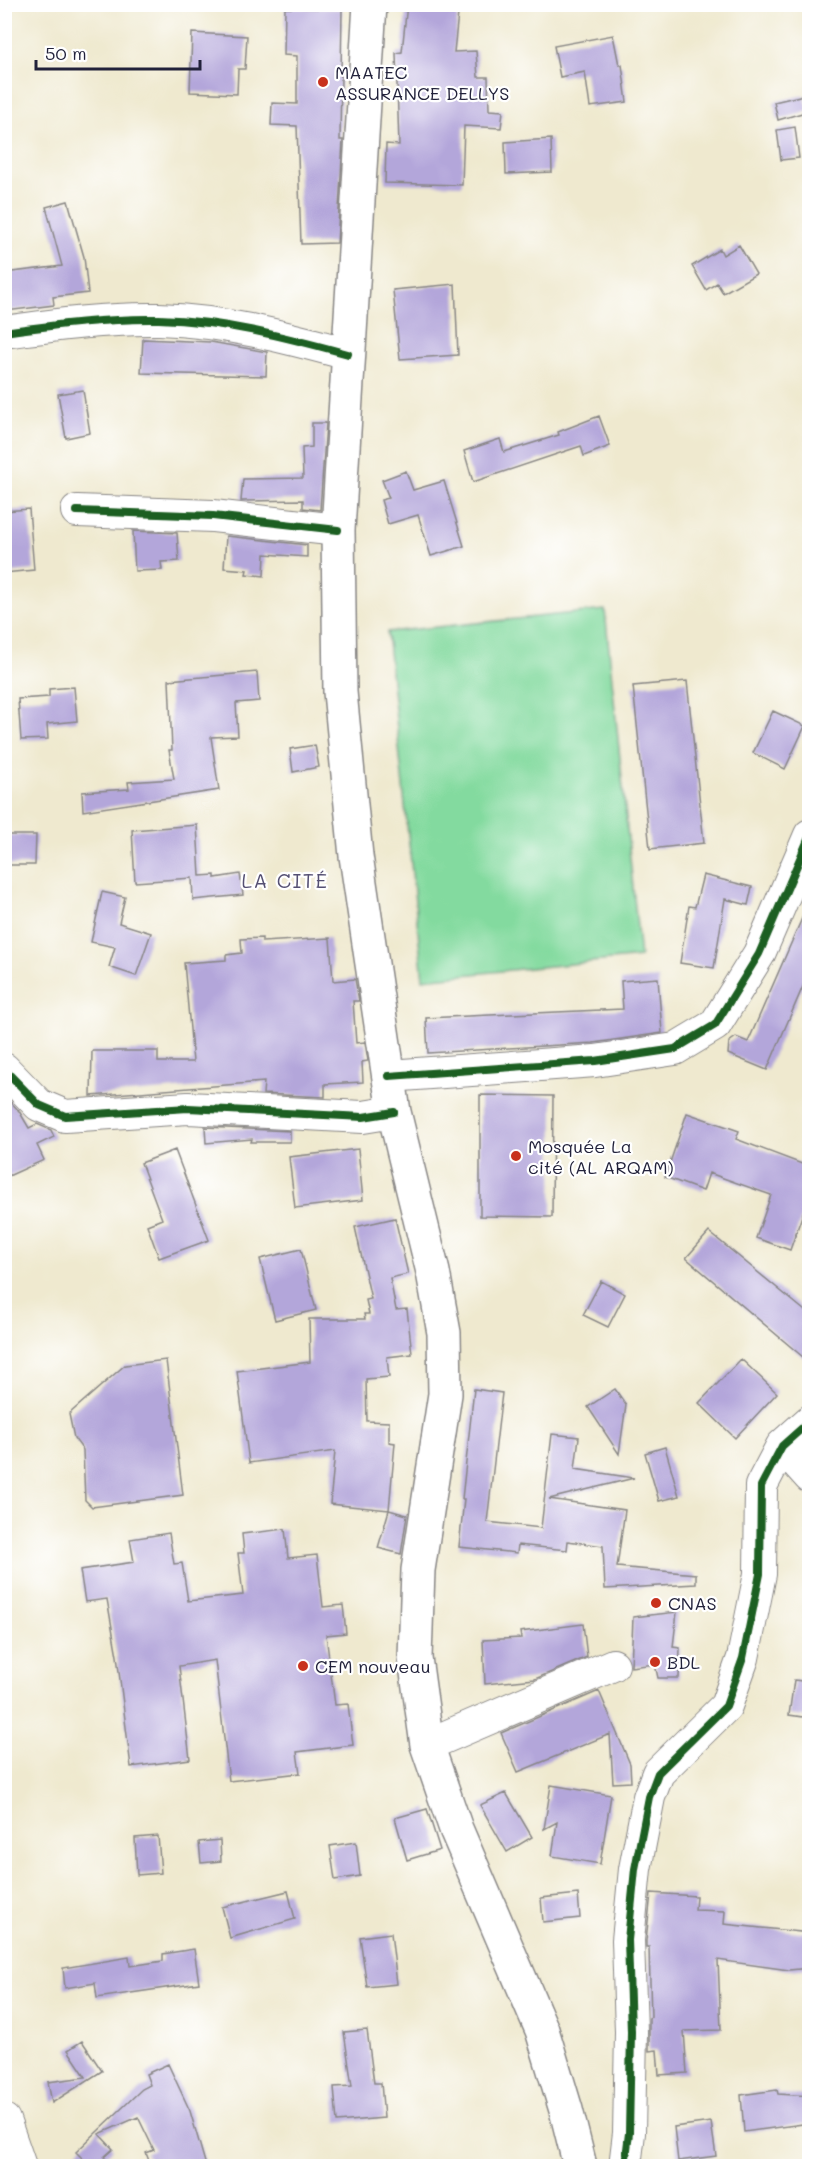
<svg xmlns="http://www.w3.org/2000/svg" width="814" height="2171" font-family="Mali,sans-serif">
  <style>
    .green { fill: #83da9f; stroke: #527e6d; stroke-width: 1.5 }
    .building { fill: #b3a6da }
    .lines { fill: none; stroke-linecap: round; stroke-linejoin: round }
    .minor-casing { stroke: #888685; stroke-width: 34 }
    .major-casing { stroke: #888685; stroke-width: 36 }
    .minor { stroke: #fff; stroke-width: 32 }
    .major { stroke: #fff; stroke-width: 33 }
    .cycleway-casing { stroke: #fff; stroke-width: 11 }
    .cycleway { stroke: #1b5e20; stroke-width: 8 }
    .poi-dot { fill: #c8321e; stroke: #fff; stroke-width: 2 }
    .labels { text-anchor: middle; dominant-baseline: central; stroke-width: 4.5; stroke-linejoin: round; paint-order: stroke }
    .poi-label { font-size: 18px; fill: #22223b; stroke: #fff; text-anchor: start }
    .neighbourhood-label { font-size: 20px; letter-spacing: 1.5px; fill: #555073; stroke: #fff }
  </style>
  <rect width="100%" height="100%" fill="#fff"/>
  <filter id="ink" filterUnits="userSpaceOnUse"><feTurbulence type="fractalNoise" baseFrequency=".0167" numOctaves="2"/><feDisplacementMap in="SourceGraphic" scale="12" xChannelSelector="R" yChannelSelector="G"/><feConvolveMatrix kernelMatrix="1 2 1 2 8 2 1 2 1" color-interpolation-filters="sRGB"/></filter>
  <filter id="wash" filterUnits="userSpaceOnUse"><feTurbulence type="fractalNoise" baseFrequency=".008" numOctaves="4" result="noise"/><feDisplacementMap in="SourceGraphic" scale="24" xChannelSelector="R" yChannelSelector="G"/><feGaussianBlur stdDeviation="1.35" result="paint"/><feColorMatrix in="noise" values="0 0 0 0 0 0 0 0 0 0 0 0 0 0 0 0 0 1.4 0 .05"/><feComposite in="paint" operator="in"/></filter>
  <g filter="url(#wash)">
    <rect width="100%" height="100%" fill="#efe9cf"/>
    <path class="green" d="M605 610 640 957 423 979 387 632Z"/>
    <g id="blocks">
      <path class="building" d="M407 4H459L454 52 476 51 478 77H488L489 110 503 111 501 128 464 126 462 185 385 183 386 144 399 145 396 53 402 52Z
        M285 8 342 9 340 140H343L337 243 301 244 297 126 271 125 272 103 297 104V56L284 55Z
        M192 33 247 36 245 69H238L237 94 190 92Z
        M613 35 619 65H622L627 102 590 107 585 72 560 77 554 46Z
        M804 95 809 111 778 120 774 102Z
        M795 127 799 158 781 160 777 130Z
        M551 139 552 172 506 174 505 142Z
        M68 201 84 257 88 293 53 297 54 305 6 311 4 273 62 266 46 207Z
        M739 245 756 274 723 293 717 283 706 290 692 266 720 249 723 255Z
        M455 284 458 355 400 359 393 290Z
        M143 339 211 342 267 352 266 376 141 373Z
        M83 390 90 433 66 438 58 394Z
        M599 416 610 446 584 456 581 446 473 482 464 451 500 439 504 452 559 435 558 432Z
        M312 423H326L320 510 303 508V500L241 501 243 479 303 478 302 448 312 447Z
        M406 471 413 490 444 481 464 546 431 556 418 515 388 524 381 500 389 498 382 480Z
        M29 509 34 570 4 573V511Z
        M133 531 177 533 179 561 161 562 162 570 135 571Z
        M226 536 307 545V557L265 554 264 576 246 574 247 570 224 568Z
        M257 672 259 701 236 703 238 736 211 737 219 790 83 811 82 792 129 789 128 782 174 779 169 750H172L169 680Z
        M687 681 704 843 650 849 633 686Z
        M74 687 77 721 47 724 48 739 21 740 18 699 49 697V689Z
        M773 711 805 726 785 769 753 753Z
        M315 745 319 767 293 772 290 749Z
        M197 825 200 876 215 875V878L240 874 243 895 193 900 192 878 135 882 132 830Z
        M4 835H36L35 865H4Z
        M703 875 752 887 748 905 725 899 714 968 680 963 689 906 695 907Z
        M102 892 125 897 119 923 151 933 136 976 109 967 115 947 91 942Z
        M810 900V970L767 1070 728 1054 729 1042 736 1037 748 1042Z
        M262 938V942L330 938 333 981 355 979 359 1001H353L356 1043 365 1042 368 1061 362 1062 363 1082 325 1084V1097L263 1094 264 1082 91 1096 92 1051H158V1062H193L184 963 226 960V955L242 953 241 939Z
        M658 978 662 1033 593 1043 428 1053 426 1018 623 1009 621 981Z
        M4 1095 19 1111 29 1128 37 1124 51 1130 54 1137 37 1145 44 1160 4 1178Z
        M480 1095 553 1096 552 1217 480 1216Z
        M687 1113 739 1131 736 1139 810 1167V1193L790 1250 756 1238 771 1195 709 1173 703 1191 665 1177Z
        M205 1127 290 1131V1142H251L252 1139 206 1143Z
        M358 1149 363 1200 295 1208 289 1157Z
        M175 1150 209 1240 159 1258 147 1225 162 1219 141 1163Z
        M395 1218 408 1274 390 1278 396 1310 407 1309 412 1354 387 1357 389 1377 366 1379 367 1421 389 1422V1442L395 1443 389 1510 330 1504 335 1451 249 1463 237 1371 310 1362 309 1319H365L364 1314H369L366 1300 371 1299 355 1227Z
        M709 1232 810 1315V1363L686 1258Z
        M301 1249 316 1310 275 1320 260 1259Z
        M601 1281 625 1294 608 1327 583 1315Z
        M741 1359 777 1393 735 1438 699 1403Z
        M166 1360 183 1495 92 1507 85 1500 83 1450 74 1438 69 1414 125 1365Z
        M474 1389 502 1393 487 1522 541 1528 552 1434 579 1437 575 1469 634 1478 549 1499 625 1510 617 1567 696 1574V1584L605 1589 603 1546 568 1541 567 1550 518 1545 517 1553 459 1547 464 1499H462Z
        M615 1389 626 1405 619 1454 588 1407Z
        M665 1447 679 1496 659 1501 645 1453Z
        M389 1510 407 1515 401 1554 378 1548Z
        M285 1529 288 1558 317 1555 323 1607 343 1605 346 1633 326 1635 335 1705 348 1704 353 1745 297 1752 300 1773 229 1781 215 1660 179 1666 190 1759 131 1767 117 1656 107 1599 85 1602 80 1570 134 1562 130 1539 169 1533 174 1564 182 1563 188 1601 243 1595 238 1553H244L242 1534Z
        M677 1612 673 1647 680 1648 679 1678H658L655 1664 631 1667 633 1617Z
        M583 1624 587 1657 535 1679 485 1684 483 1640 521 1638 520 1632Z
        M794 1680 810 1682V1718L789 1715Z
        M599 1691 630 1764 631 1782 613 1783 610 1734 518 1772 501 1733Z
        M551 1785 611 1795 600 1864 552 1856 557 1822 544 1829Z
        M506 1793 532 1837 507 1852 480 1805Z
        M427 1809 440 1850 407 1860 395 1818Z
        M158 1836 161 1873 137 1875 135 1838Z
        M220 1840 221 1861 201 1863 199 1842Z
        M356 1842 360 1876 335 1880 330 1846Z
        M288 1891 295 1919 230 1938 222 1907Z
        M651 1893 696 1896 695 1910 725 1911 724 1924 810 1933V1968L789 1970 718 1960 721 2030 684 2031 687 2073 659 2075 657 2050 649 2051V2018L651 2017 649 1947H646V1941Z
        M578 1894 580 1918 543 1922 541 1898Z
        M391 1933 397 1984 367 1987 360 1937Z
        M194 1949 199 1983 97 1998 95 1983 65 1988 63 1968 129 1957 130 1966 163 1961V1954Z
        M367 2030 374 2083H381L384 2118 337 2122 334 2087 352 2086 344 2032Z
        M82 2041 102 2071 52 2103 48 2082 86 2077 68 2050Z
        M168 2064 190 2111 206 2166H151L146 2153 154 2150 138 2117 99 2134 113 2149 104 2157 113 2166H90L76 2152 142 2089 150 2085 146 2074Z
        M777 2090 778 2094 810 2096V2123L744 2132 741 2095Z
        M711 2122 716 2156 678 2161 674 2127Z"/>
    </g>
  </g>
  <g filter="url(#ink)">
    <use href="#blocks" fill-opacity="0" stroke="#888685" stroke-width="1.5"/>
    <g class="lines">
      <defs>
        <path id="minor" d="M4 332C55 325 108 318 159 319 224 321 286 337 348 354
          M77 511 213 516 338 530
          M4 1069 39 1105 65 1116 188 1108 363 1117 394 1112
          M389 1076 595 1061 675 1049 715 1025 759 954 810 835
          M782 1446 810 1477
          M427 1745 613 1665
          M4 2120 20 2166
          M625 2166 629 2133 631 2032 628 1940 635 1869 649 1797 658 1773 726 1706 743 1658 760 1574 761 1486 782 1446 810 1421"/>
        <path id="major" d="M370 4 338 530 340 692 356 856 394 1112 433 1272 444 1333 445 1394 418 1570 415 1658 427 1745 456 1829 542 2030 566 2110 580 2166"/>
      </defs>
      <use href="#minor" class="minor-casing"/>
      <use href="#major" class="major-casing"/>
      <use href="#minor" class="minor"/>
      <use href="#major" class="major"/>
      <defs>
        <path id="cycleway" d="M4 332C55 325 108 318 159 319 224 321 286 337 348 354
          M77 511 213 516 338 530
          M4 1069 39 1105 65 1116 188 1108 363 1117 394 1112
          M389 1076 595 1061 675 1049 715 1025 759 954 810 835
          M625 2166 629 2133 631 2032 628 1940 635 1869 649 1797 658 1773 726 1706 743 1658 760 1574 761 1486 782 1446 810 1421"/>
      </defs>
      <use href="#cycleway" class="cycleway-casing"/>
      <use href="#cycleway" class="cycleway"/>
    </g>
  </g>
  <g class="poi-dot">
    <circle cx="323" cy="82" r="6"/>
    <circle cx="516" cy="1156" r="6"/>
    <circle cx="656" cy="1603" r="6"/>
    <circle cx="655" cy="1662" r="6"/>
    <circle cx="303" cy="1666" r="6"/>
  </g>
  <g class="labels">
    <g class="poi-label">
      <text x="335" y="72">MAATEC<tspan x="335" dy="21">ASSURANCE DELLYS</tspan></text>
      <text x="528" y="1146">Mosquée La<tspan x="528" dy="21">cité (AL ARQAM)</tspan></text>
      <text x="668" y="1603">CNAS</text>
      <text x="667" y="1662">BDL</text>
      <text x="315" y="1666">CEM nouveau</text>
    </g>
    <g class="neighbourhood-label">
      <text x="285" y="880">LA CITÉ</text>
    </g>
  </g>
  <rect width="814" height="2171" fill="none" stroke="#fff" stroke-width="24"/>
  <path d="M36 60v9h164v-9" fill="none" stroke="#22223b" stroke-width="3"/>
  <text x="45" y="60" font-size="18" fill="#22223b" stroke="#ffffff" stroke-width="4.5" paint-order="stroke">50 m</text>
</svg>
